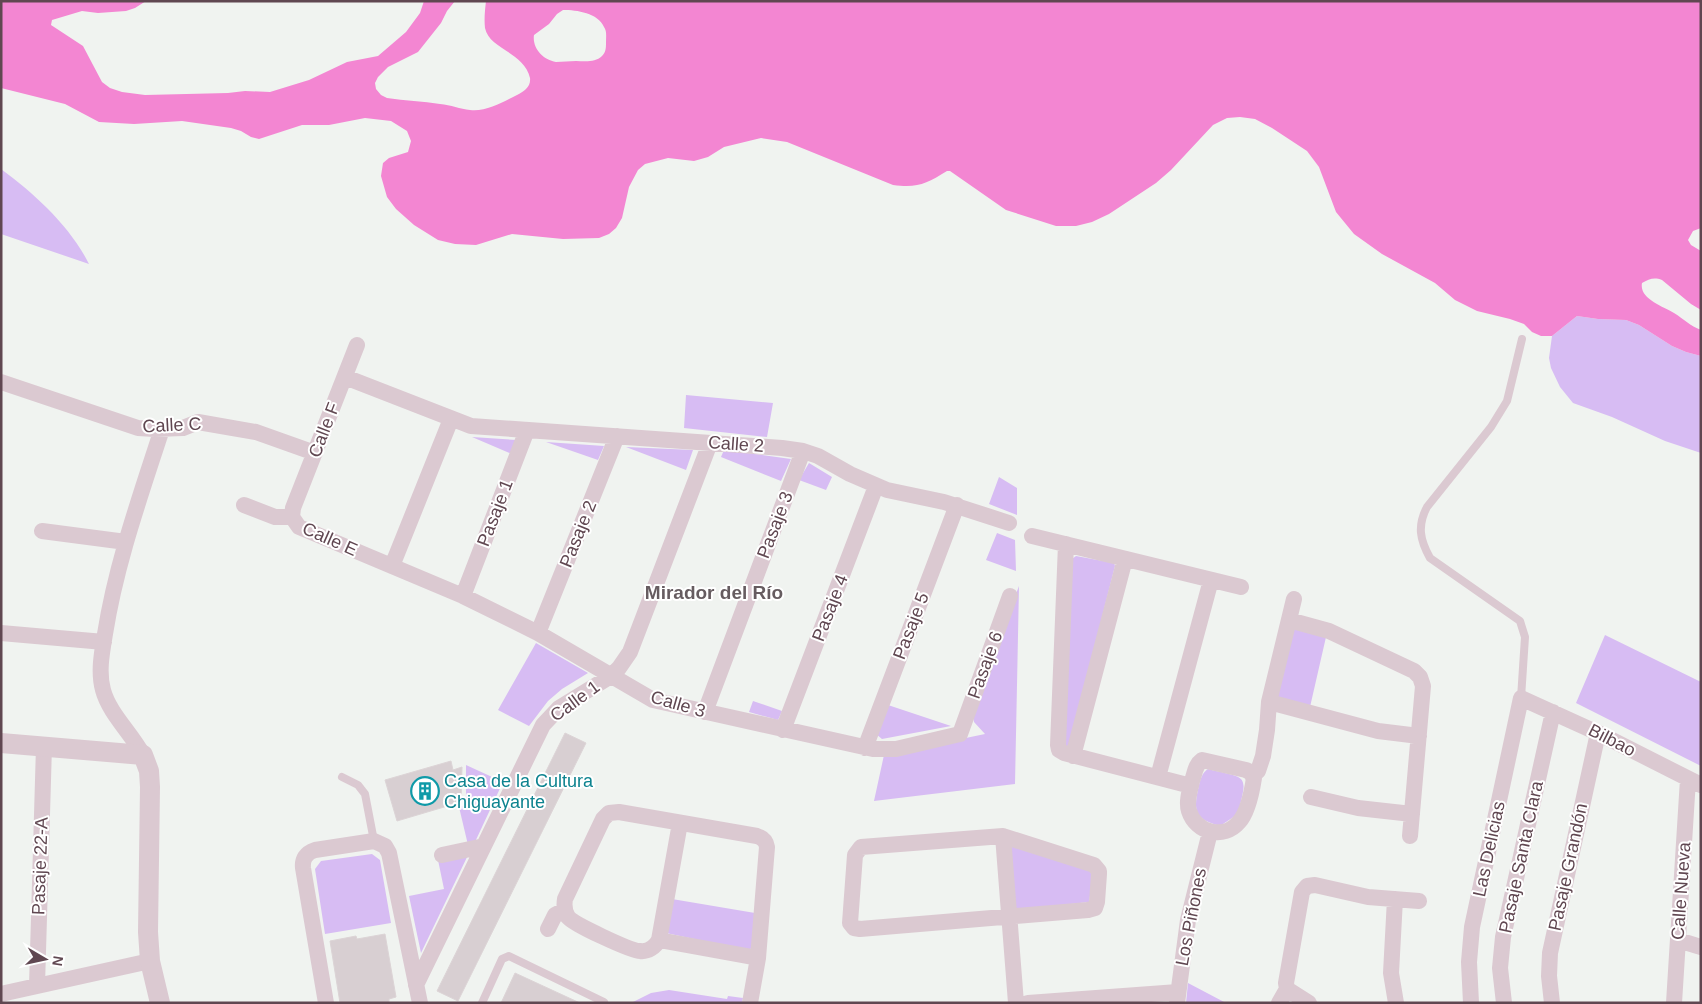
<svg xmlns="http://www.w3.org/2000/svg" width="1702" height="1004" font-family="Arial,sans-serif">
  <style>
    .green { fill: #d7bcf3 }
    .water { fill: #f386d2; fill-rule: evenodd }
    .building { fill: #d8cfd2; stroke: #dcd4d6 }
    .lines { fill: none; stroke-linecap: round; stroke-linejoin: round }
    .service { stroke: #dbc9d1; stroke-width: 8 }
    .minor { stroke: #dbc9d1; stroke-width: 16 }
    .tertiary { stroke: #dbc9d1; stroke-width: 20 }
    .labels { text-anchor: middle; dominant-baseline: central; stroke-width: 4; stroke-linejoin: round; paint-order: stroke }
    .street-label { font-size: 18px; fill: #604751; stroke: #fff }
    .culture-label { font-size: 18px; fill: #0d838f; stroke: #fff; text-anchor: start }
    .neighbourhood-label { font-size: 19px; font-weight: bold; fill: #665c60; stroke: #fff }
  </style>
  <rect width="100%" height="100%" fill="#f0f3f0"/>
  <path class="green" d="M1 169C35 194 70 226 89 264L1 234Z
    M1577 316 1598 319 1626 320 1639 325 1672 346 1686 352 1701 356V453L1665 441 1612 417 1573 403 1560 387 1551 368 1549 358 1552 336Z
    M686 395 773 403 767 437 684 428Z
    M472 437 517 440 512 454Z
    M546 442 604 446 598 460Z
    M626 447 693 450 686 470Z
    M724 450 791 459 781 481 721 457Z
    M809 463 832 477 826 490 799 480Z
    M999 477 1017 488V515L989 504Z
    M997 533 1015 540 1016 571 986 560Z
    M1076 556 1114 563 1115 566 1069 747 1064 746 1072 559Z
    M1019 586 1015 784 874 801 884 755 985 734 974 722 972 711Z
    M1297 628 1326 637 1310 707 1278 699 1277 694 1293 631Z
    M1605 635 1701 682V766L1576 703Z
    M536 643 588 673 562 689 548 701 529 726 498 710Z
    M753 701 782 711 778 720 749 712Z
    M888 705 951 726 882 739 876 734Z
    M466 765 503 782 475 842 468 845 459 807 466 805Z
    M1208 769C1248 779 1248 773 1238 814L1220 826C1194 819 1193 811 1199 785 1201 778 1202 773 1208 769Z
    M1008 841 1090 869 1093 876 1089 902 1015 910Z
    M469 853 421 953 409 896 444 889 438 860Z
    M372 854 380 860 391 923 325 934 315 869 321 861Z
    M672 899 755 913 752 945 750 951 666 933Z
    M1188 983 1226 1003H1186Z
    M669 990 727 999 728 996 743 998 742 1003H631L651 993Z"/>
  <path class="water" d="M1 1H146L135 8 126 11 98 13 82 11 52 20 51 25 83 46 102 82 110 88 122 92 145 95 228 93 245 91 270 92 309 80 347 62 378 56 406 32 420 13 424 1H455L447 11 441 23 418 52 388 67 378 77 375 83 376 89 381 95 387 98C405 101 423 101 440 104 451 105 460 109 470 110 486 112 503 102 517 95 524 91 531 87 530 78 524 52 489 49 485 28 484 19 485 10 486 1H1701V228L1693 231 1688 240 1691 245 1701 251V310L1691 304 1662 280C1654 277 1649 279 1642 283 1639 299 1663 306 1674 313 1684 319 1690 326 1701 330V356L1686 352 1672 346 1639 325 1626 320 1598 319 1577 316 1552 336H1541L1532 332 1524 324 1510 319 1477 311 1455 300 1435 283 1382 254 1354 234 1336 212 1319 167 1307 151 1272 128 1255 119 1240 117 1227 118 1213 125 1171 170 1156 183 1109 214 1092 222 1076 226H1056L1006 210 950 171H947C926 184 918 188 893 185L787 142 761 138 724 147 708 157 694 161 668 158 645 164 638 170 629 187 622 218 616 228 609 234 599 238 563 239 512 234 476 245 455 244 438 240 414 225 396 209 387 197 381 176 383 163 389 158 408 152 411 141 407 131 391 121 365 118 329 125H302L259 139 251 137 241 131 231 128 182 121 134 124 99 122 65 104 1 88ZM563 10C577 10 598 13 604 27 607 31 606 37 606 42 606 48 606 52 602 56 595 63 584 61 576 61 569 61 563 62 556 62 543 60 532 48 534 35L549 24 557 14Z"/>
  <path class="building" d="M565 733 586 743 458 1001 437 991Z
    M451 761 453 770 462 767 461 802 397 821 385 780Z
    M385 934 396 997 389 999V1003H340L330 941 356 936 357 939Z
    M515 973 580 1003H501Z"/>
  <g class="lines">
    <path class="service" d="M1521 698 1525 637 1520 621 1430 558C1420 540 1417 526 1427 507L1491 427 1507 401 1522 339
      M342 777 358 785 365 794 374 841
      M482 1003 502 959 509 956 604 1002"/>
    <path class="minor" d="M345 377 471 426 782 448 803 451 818 456 850 474 887 490 944 502 1009 523
      M1 382 138 428 155 429 183 428 198 422 256 432 315 453
      M244 505 275 517H292
      M292 517 299 527 463 596 538 633 653 700 873 749H896L960 734 1010 596
      M292 517 293 508 357 345
      M42 531 126 542
      M1032 536 1241 587
      M1066 544 1058 745 1059 750 1064 753 1191 786
      M392 566 451 419
      M463 596 527 430
      M1289 620 1329 631 1414 671 1420 677 1423 686 1410 836
      M1 633 104 642
      M538 633 617 436
      M1269 702 1378 731 1419 736
      M705 712 803 451
      M783 730 876 486
      M865 748 957 505
      M143 755C132 734 109 713 103 690 98 672 102 652 105 634 116 564 140 497 162 429
      M1073 756 1125 559
      M1202 760 1246 770 1250 772 1254 778C1252 791 1248 812 1239 822 1224 840 1196 833 1189 811 1186 802 1190 790 1192 781 1195 773 1195 765 1202 760Z
      M1252 775 1258 771 1263 756 1267 730 1269 702 1294 599
      M1158 777 1211 580
      M1311 797 1358 808 1412 814
      M680 823 659 940C655 947 648 952 640 951 631 951 573 924 568 917 564 911 564 905 565 899L603 819 609 813 619 812 757 836C763 838 766 841 767 847L758 958 750 1003
      M1003 836 1094 865 1099 871V874L1097 902 1095 908 1088 910 860 929 854 928 850 923 855 855 861 847Z
      M1003 836 1016 1003
      M442 855 484 846
      M1395 899 1391 973 1396 1003
      M548 929 555 915 565 910
      M659 940 758 958
      M1678 940 1701 947
      M416 985 543 725 559 708 611 676 619 668 630 652 710 443
      M37 986 44 746
      M1287 989 1309 1003
      M1 994 150 961
      M326 1003 303 868C302 859 306 853 315 850L374 841 385 846 389 853 420 1003
      M1028 1003 1178 992
      M1177 1003 1188 920 1210 832
      M1279 1003 1287 989 1286 983 1302 892 1307 886 1315 885 1368 897 1419 901
      M1471 1003 1469 962 1472 927 1521 698 1598 733 1701 785
      M1504 1003 1500 968 1503 937 1553 712
      M1552 1003 1549 976 1550 953 1598 733
      M1674 1003 1688 779"/>
    <path class="tertiary" d="M1 743 143 755 149 771 150 787 148 932 150 961 160 1003"/>
  </g>
  <defs>
    <symbol id="building-ring" viewBox="-11 -11 22 22"><circle r="9.5" fill="#fff" stroke="#0f9aa8" stroke-width="1.5"/><path d="M-4-6H4V6H1V3H-1V6H-4ZM-2.5-4.3h1.7v1.8h-1.7ZM.8-4.3h1.7v1.8H.8ZM-2.5-1h1.7V.8h-1.7ZM.8-1h1.7V.8H.8Z" fill="#0f9aa8"/></symbol>
  </defs>
  <g fill-rule="evenodd">
    <use href="#building-ring" x="409" y="775" width="32" height="32"/>
  </g>
  <g class="labels">
    <g class="street-label">
      <text transform="translate(172 425) rotate(-3)">Calle C</text>
      <text transform="translate(324 430) rotate(-69)">Calle F</text>
      <text transform="translate(736 444) rotate(4)">Calle 2</text>
      <text transform="translate(495 513) rotate(-69)">Pasaje 1</text>
      <text transform="translate(775 525) rotate(-69)">Pasaje 3</text>
      <text transform="translate(578 534) rotate(-68)">Pasaje 2</text>
      <text transform="translate(330 539) rotate(24)">Calle E</text>
      <text transform="translate(830 608) rotate(-69)">Pasaje 4</text>
      <text transform="translate(911 626) rotate(-69)">Pasaje 5</text>
      <text transform="translate(985 665) rotate(-70)">Pasaje 6</text>
      <text transform="translate(575 701) rotate(-36)">Calle 1</text>
      <text transform="translate(678 704) rotate(16)">Calle 3</text>
      <text transform="translate(1612 740) rotate(27)">Bilbao</text>
      <text transform="translate(1489 849) rotate(-78)">Las Delicias</text>
      <text transform="translate(1521 857) rotate(-78)">Pasaje Santa Clara</text>
      <text transform="translate(40 866) rotate(-88)">Pasaje 22-A</text>
      <text transform="translate(1568 867) rotate(-78)">Pasaje Grandón</text>
      <text transform="translate(1681 891) rotate(-86)">Calle Nueva</text>
      <text transform="translate(1191 917) rotate(-79)">Los Piñones</text>
    </g>
    <g class="culture-label">
      <text x="444" y="781">Casa de la Cultura<tspan x="444" dy="21">Chiguayante</tspan></text>
    </g>
    <g class="neighbourhood-label">
      <text x="714" y="592">Mirador del Río</text>
    </g>
  </g>
  <rect width="1702" height="1004" fill="none" stroke="#604751" stroke-width="5"/>
  <g transform="translate(45 959) rotate(99)" stroke="#ffffff" stroke-width="4" paint-order="stroke">
  <path d="M0-4L9 19L0 12L-9 19Z" fill="#604751"/>
  <text y="-8" font-size="14" font-weight="bold" text-anchor="middle" fill="#604751">N</text>
  </g>
</svg>
